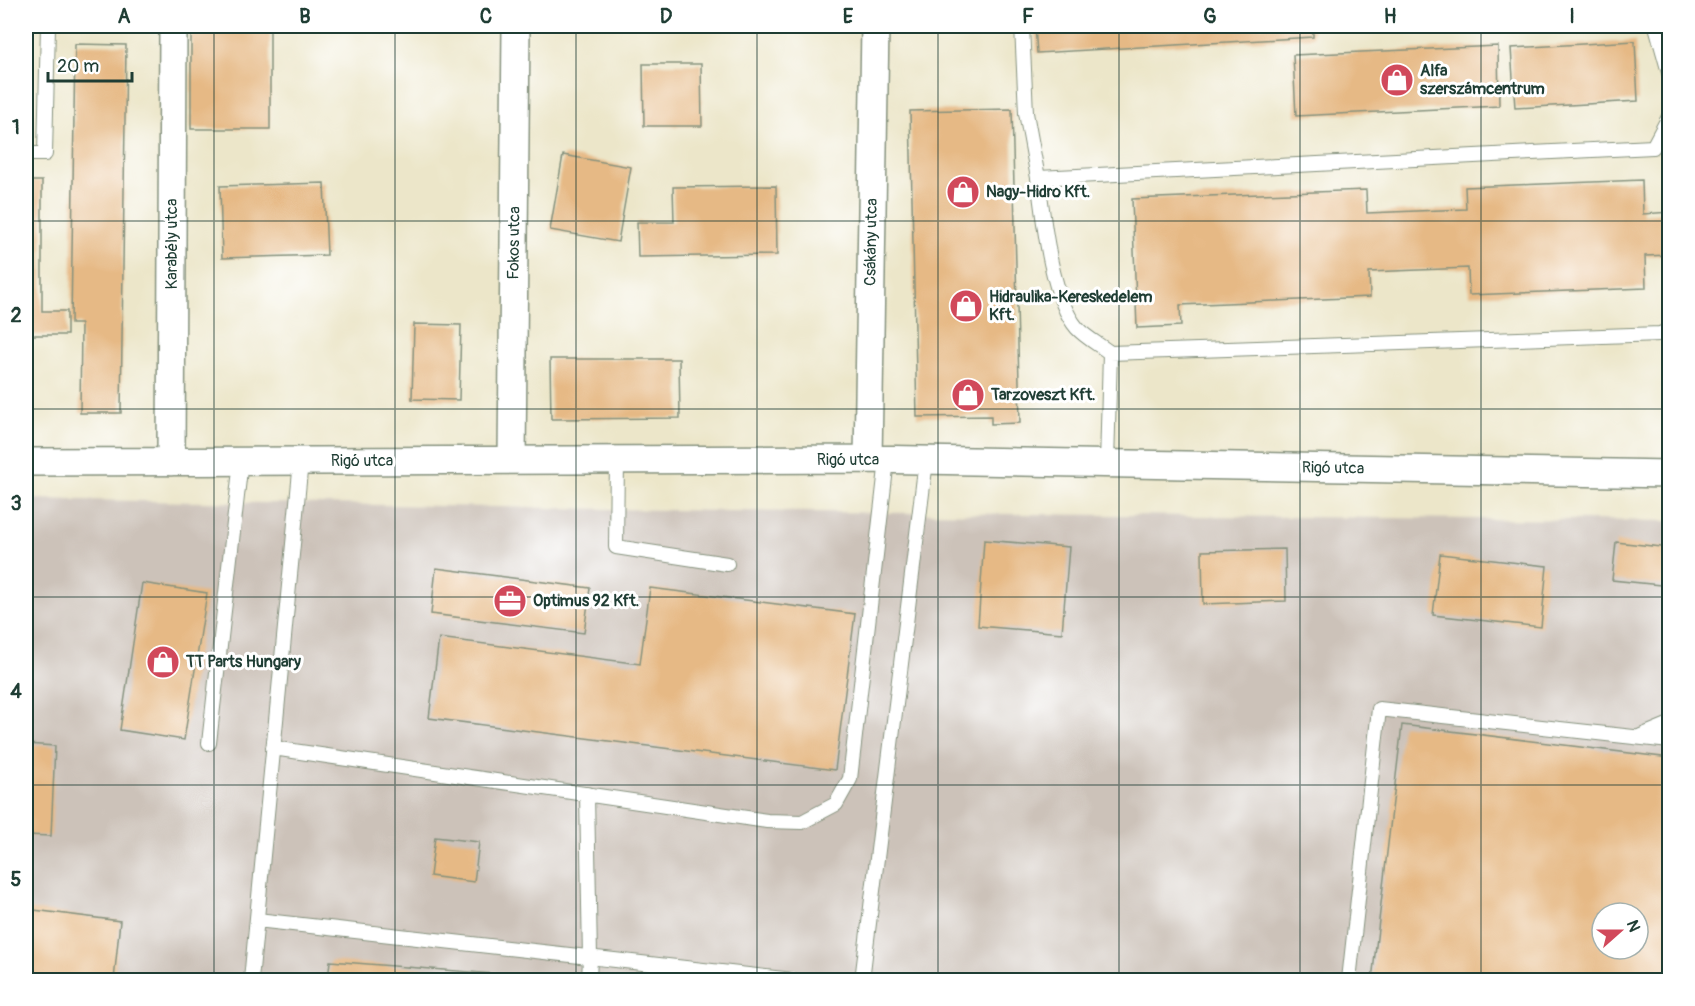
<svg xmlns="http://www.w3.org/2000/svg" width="1695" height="1006" font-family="Pangolin,sans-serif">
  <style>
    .industrial { fill: #ccc2b9; fill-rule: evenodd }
    .building { fill: #e6b985; fill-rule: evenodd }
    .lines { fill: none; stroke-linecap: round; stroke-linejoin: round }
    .service-casing { stroke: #86927e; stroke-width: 16 }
    .minor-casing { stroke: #86927e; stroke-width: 30 }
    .service { stroke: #fff; stroke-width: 14 }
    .minor { stroke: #fff; stroke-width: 27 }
    .grid { fill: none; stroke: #1f3d34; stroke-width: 1.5; stroke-opacity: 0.55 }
    .labels { text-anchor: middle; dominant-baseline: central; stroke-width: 6; stroke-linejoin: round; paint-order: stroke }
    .poi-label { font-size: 16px; font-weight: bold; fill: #1f3d34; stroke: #fff; text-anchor: start }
    .street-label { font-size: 16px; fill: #1f3d34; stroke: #fff }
    .neatline { fill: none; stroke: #1f3d34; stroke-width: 2 }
    .grid-label { font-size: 20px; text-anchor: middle; font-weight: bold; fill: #1f3d34 }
  </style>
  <rect width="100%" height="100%" fill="#fff"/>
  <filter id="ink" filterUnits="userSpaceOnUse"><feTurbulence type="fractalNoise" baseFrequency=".0167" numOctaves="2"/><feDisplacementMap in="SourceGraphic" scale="12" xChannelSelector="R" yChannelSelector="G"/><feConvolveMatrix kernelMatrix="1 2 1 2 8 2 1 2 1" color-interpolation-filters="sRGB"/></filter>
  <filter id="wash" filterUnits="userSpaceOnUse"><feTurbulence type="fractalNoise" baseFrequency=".008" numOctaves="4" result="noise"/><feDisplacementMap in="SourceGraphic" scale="24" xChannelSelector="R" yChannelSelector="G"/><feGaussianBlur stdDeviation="1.35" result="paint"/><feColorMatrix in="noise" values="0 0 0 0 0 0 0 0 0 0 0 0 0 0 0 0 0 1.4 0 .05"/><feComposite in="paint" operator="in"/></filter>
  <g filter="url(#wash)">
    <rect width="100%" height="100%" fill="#ece6c9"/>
    <path class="industrial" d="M26 499 730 511 1669 521V980H26ZM1602 913H1638V949H1602Z"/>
    <g id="blocks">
      <path class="building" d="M191 26H270V129H191Z
        M1035 26H1313V37L1037 53Z
        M1635 41 1638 101 1515 108 1511 48Z
        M75 44 126 45 121 413H80L81 324H71Z
        M1498 46 1499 106 1296 116 1293 55Z
        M643 64H701L702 126H644Z
        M1012 109 1020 423 991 424V416L917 417 910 111Z
        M563 155 631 167 618 242 550 230Z
        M1642 180 1643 214 1670 212V255L1645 256 1646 288 1469 295 1468 268 1369 272 1370 297 1180 305 1181 326 1137 328 1132 199 1366 190 1367 213 1466 209 1465 187Z
        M26 181H42V311H67V335H26Z
        M324 183 327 255 222 258 220 186Z
        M776 186 777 255 638 257 637 222H674L673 187Z
        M414 324 461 325 459 400 412 399Z
        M550 359H679L680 418 551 419Z
        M984 540 1069 547 1062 633 978 626Z
        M1616 542 1670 548V586L1612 580Z
        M1285 549 1286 601 1203 604 1202 551Z
        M1440 554 1547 566 1541 627 1433 615Z
        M436 568 590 588 584 633 431 614Z
        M142 583 207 593 184 740 120 730Z
        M650 588 855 614 835 770 429 718 439 638 640 664Z
        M1402 725 1670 758V980H1372ZM1602 913H1638V949H1602Z
        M26 744 55 746 51 836 26 835Z
        M435 837 479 842 474 882 430 876Z
        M26 909 120 921 114 980H26Z
        M330 961 557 979V980H328Z"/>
    </g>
  </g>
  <g filter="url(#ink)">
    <use href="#blocks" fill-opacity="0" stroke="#86927e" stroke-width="1.5"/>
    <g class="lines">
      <defs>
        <path id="service" d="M1022 26 1026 113 1038 178
          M1656 26 1670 76
          M1670 115 1653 147 1038 178C1043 217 1051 298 1077 328 1086 338 1100 345 1110 353L1660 334 1670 330
          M26 154H45L48 26
          M617 460 616 547 727 564
          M1107 464 1110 353
          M1641 736 1670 724
          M209 743 241 461
          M273 748 767 821 802 822 836 804 850 779 887 460
          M587 794 590 958 589 980
          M257 920 793 980
          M251 980 301 461
          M862 980 926 461
          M1349 980 1379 709 1670 741"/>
        <path id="minor" d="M868 459 875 26
          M512 460 516 26
          M26 462 868 459 1670 474
          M171 462 173 26"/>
      </defs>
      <use href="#service" class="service-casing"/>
      <use href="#minor" class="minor-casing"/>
      <use href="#service" class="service"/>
      <use href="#minor" class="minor"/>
    </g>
  </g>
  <path class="grid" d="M214 26V980M395 26V980M576 26V980M757 26V980M938 26V980M1119 26V980M1300 26V980M1481 26V980M26 221H1670M26 409H1670M26 597H1670M26 785H1670"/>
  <defs>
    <symbol id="shop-disc" viewBox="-11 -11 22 22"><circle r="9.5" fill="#d1495b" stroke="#fff"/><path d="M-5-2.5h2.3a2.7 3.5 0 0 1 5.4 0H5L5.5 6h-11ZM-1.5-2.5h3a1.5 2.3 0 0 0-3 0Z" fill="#fff"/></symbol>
    <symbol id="office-disc" viewBox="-11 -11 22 22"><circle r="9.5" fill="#d1495b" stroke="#fff"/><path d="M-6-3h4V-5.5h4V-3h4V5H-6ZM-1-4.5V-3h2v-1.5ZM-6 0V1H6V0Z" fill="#fff"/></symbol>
  </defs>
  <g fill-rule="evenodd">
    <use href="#shop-disc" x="1378" y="61" width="38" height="38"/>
    <use href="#shop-disc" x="944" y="173" width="38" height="38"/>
    <use href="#shop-disc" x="947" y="287" width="38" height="38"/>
    <use href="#shop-disc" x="949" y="376" width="38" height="38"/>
    <use href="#office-disc" x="491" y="582" width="38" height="38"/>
    <use href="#shop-disc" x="144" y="643" width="38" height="38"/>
  </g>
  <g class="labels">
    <g class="poi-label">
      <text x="1420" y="71">Alfa<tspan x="1420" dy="18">szerszámcentrum</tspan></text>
      <text x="986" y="192">Nagy-Hidro Kft.</text>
      <text x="989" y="297">Hidraulika-Kereskedelem<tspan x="989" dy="18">Kft.</tspan></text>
      <text x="991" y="395">Tarzoveszt Kft.</text>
      <text x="533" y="601">Optimus 92 Kft.</text>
      <text x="186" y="662">TT Parts Hungary</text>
    </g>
    <g class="street-label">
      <text transform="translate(871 242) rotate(-89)">Csákány utca</text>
      <text transform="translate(514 243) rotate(-89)">Fokos utca</text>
      <text transform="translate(172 244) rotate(-90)">Karabély utca</text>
      <text x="848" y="460">Rigó utca</text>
      <text x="362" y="461">Rigó utca</text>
      <text transform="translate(1333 468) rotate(1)">Rigó utca</text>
    </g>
  </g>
  <rect width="1695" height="1006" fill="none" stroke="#fff" stroke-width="66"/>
  <g transform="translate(1620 931) rotate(69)"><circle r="28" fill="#ffffff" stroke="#a5b1ae" stroke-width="1.5"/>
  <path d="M0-4.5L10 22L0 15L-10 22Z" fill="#d1495b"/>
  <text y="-9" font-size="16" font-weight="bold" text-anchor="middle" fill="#1f3d34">N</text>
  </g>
  <path d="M48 72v9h84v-9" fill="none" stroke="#1f3d34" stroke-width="3"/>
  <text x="57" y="72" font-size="18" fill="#1f3d34" stroke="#ffffff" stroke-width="4.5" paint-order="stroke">20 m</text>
  <rect x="33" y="33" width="1629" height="940" class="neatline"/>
  <g class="grid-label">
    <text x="124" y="23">A</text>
    <text x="305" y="23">B</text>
    <text x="486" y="23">C</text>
    <text x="666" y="23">D</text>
    <text x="848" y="23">E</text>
    <text x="1028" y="23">F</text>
    <text x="1210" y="23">G</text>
    <text x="1390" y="23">H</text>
    <text x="1572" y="23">I</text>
    <text x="16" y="134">1</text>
    <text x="16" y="322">2</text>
    <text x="16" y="510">3</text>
    <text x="16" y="698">4</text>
    <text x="16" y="886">5</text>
  </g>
</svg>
